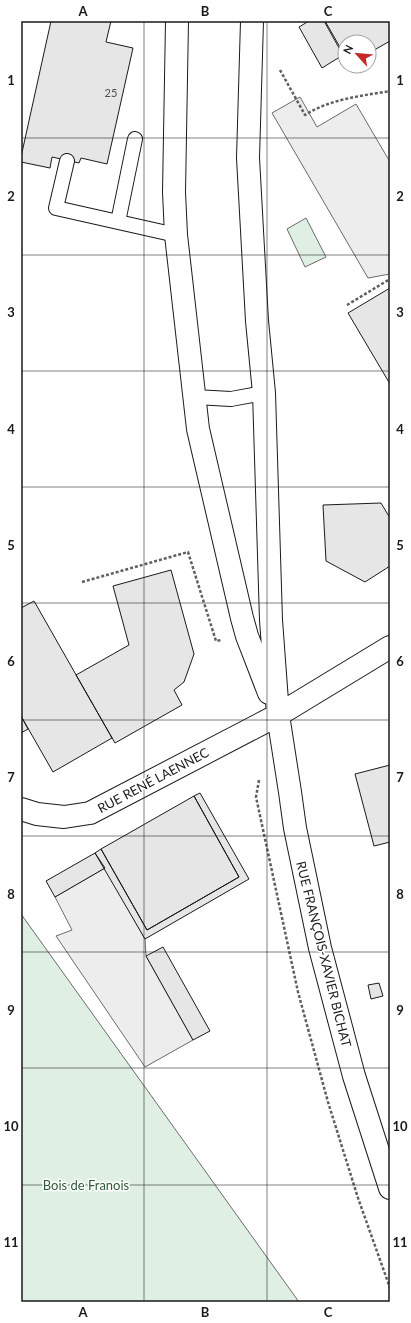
<svg xmlns="http://www.w3.org/2000/svg" width="411" height="1323" font-family="Lato,sans-serif">
  <style>
    .green { fill: #e0efe3; stroke: #6a6a6a }
    .parking { fill: #ededed; stroke: #6a6a6a }
    .building { fill: #e6e6e6; stroke: #1a1a1a }
    .lines { fill: none; stroke-linecap: round; stroke-linejoin: round }
    .service-casing { stroke: #1a1a1a; stroke-width: 16 }
    .minor-casing { stroke: #1a1a1a; stroke-width: 24 }
    .path { stroke: #5f5f5f; stroke-width: 2.5; stroke-dasharray: 3 2; stroke-linecap: butt }
    .service { stroke: #fff; stroke-width: 14 }
    .minor { stroke: #fff; stroke-width: 22 }
    .grid { fill: none; stroke: #1a1a1a; stroke-width: 1; stroke-opacity: 0.55 }
    .labels { text-anchor: middle; dominant-baseline: central; stroke-width: 3; stroke-linejoin: round; paint-order: stroke }
    .number-label { font-size: 11px; fill: #4d4d4d }
    .street-label { font-size: 13px; fill: #1a1a1a; stroke: #fff }
    .park-label { font-size: 13px; fill: #2b5a34; stroke: #fff }
    .neatline { fill: none; stroke: #1a1a1a; stroke-width: 1.5 }
    .grid-label { font-size: 13px; text-anchor: middle; font-weight: bold; fill: #1a1a1a }
  </style>
  <rect width="100%" height="100%" fill="#fff"/>
  <path class="green" d="M306 218 326 257 305 267 287 229Z
    M21 914 299 1302H21Z"/>
  <path class="parking" d="M300 97 317 127 356 104 390 162V274L368 278 272 113Z
    M105 868 145 939 146 956 193 1040 145 1067 56 936 72 930 55 897Z"/>
  <path class="building" d="M51 21H111L106 42 133 48 107 164 81 158 79 163 52 157 50 168 21 162V157Z
    M309 21H324L343 55 322 68 299 27Z
    M325 21H390V41L369 53V42H345V56Z
    M390 288V384L348 313Z
    M381 503 390 518V566L365 582 326 561 323 505Z
    M171 570 194 654 184 682 174 690 182 705 115 743 76 675 129 645 113 586Z
    M34 601 112 738 53 772 21 716V608Z
    M21 716 28 729 21 733Z
    M390 765V842L374 846 355 774Z
    M200 793 249 879 145 939 95 853 101 849 147 930 239 877 194 796Z
    M194 796 239 877 147 930 101 849Z
    M95 853 105 868 55 897 46 881Z
    M163 947 210 1031 193 1040 146 956Z
    M379 983 383 996 371 999 368 985Z"/>
  <g class="lines">
    <defs>
      <path id="service" d="M67 161 56 208 176 235
        M118 222 135 139
        M195 397 231 399 264 393"/>
      <path id="minor" d="M177 21 174 192 176 235 198 429 242 618 247 636 269 693
        M252 21 248 158 257 321 264 393 271 620 278 715 290 792 295 828 320 948 354 1076 390 1188
        M21 809 37 814 64 817 90 813 278 715 390 647"/>
    </defs>
    <use href="#service" class="service-casing"/>
    <use href="#minor" class="minor-casing"/>
    <path class="path" d="M280 70 305 115C330 99 361 96 390 91
      M347 305 390 279
      M82 582 188 552 216 641 221 640
      M259 780 256 797 298 992 328 1102 358 1198 390 1288"/>
    <use href="#service" class="service"/>
    <use href="#minor" class="minor"/>
  </g>
  <path class="grid" d="M144 21V1302M267 21V1302M21 138H390M21 255H390M21 371H390M21 487H390M21 603H390M21 720H390M21 836H390M21 952H390M21 1068H390M21 1185H390"/>
  <g class="labels">
    <g class="number-label">
      <text x="111" y="92">25</text>
    </g>
    <g class="street-label">
      <text transform="translate(153 780) rotate(-28)">RUE RENÉ LAENNEC</text>
      <text transform="translate(324 954) rotate(76)">RUE FRANÇOIS-XAVIER BICHAT</text>
    </g>
    <g class="park-label">
      <text x="86" y="1185">Bois de Franois</text>
    </g>
  </g>
  <rect width="411" height="1323" fill="none" stroke="#ffffff" stroke-width="44"/>
  <g transform="translate(357 54) rotate(297)"><circle r="19" fill="#ffffff" stroke="#a3a3a3"/>
  <path d="M0-3L7 15L0 10L-7 15Z" fill="#c62828"/>
  <text y="-6" font-size="11" font-weight="bold" text-anchor="middle" fill="#1a1a1a">N</text>
  </g>
  <rect x="22" y="22" width="367" height="1279" class="neatline"/>
  <g class="grid-label">
    <text x="83" y="16">A</text>
    <text x="205" y="16">B</text>
    <text x="328" y="16">C</text>
    <text x="11" y="85">1</text>
    <text x="400" y="85">1</text>
    <text x="11" y="201">2</text>
    <text x="400" y="201">2</text>
    <text x="11" y="317">3</text>
    <text x="400" y="317">3</text>
    <text x="11" y="434">4</text>
    <text x="400" y="434">4</text>
    <text x="11" y="550">5</text>
    <text x="400" y="550">5</text>
    <text x="11" y="666">6</text>
    <text x="400" y="666">6</text>
    <text x="11" y="782">7</text>
    <text x="400" y="782">7</text>
    <text x="11" y="899">8</text>
    <text x="400" y="899">8</text>
    <text x="11" y="1015">9</text>
    <text x="400" y="1015">9</text>
    <text x="11" y="1131">10</text>
    <text x="400" y="1131">10</text>
    <text x="11" y="1247">11</text>
    <text x="400" y="1247">11</text>
    <text x="83" y="1317">A</text>
    <text x="205" y="1317">B</text>
    <text x="328" y="1317">C</text>
  </g>
</svg>
